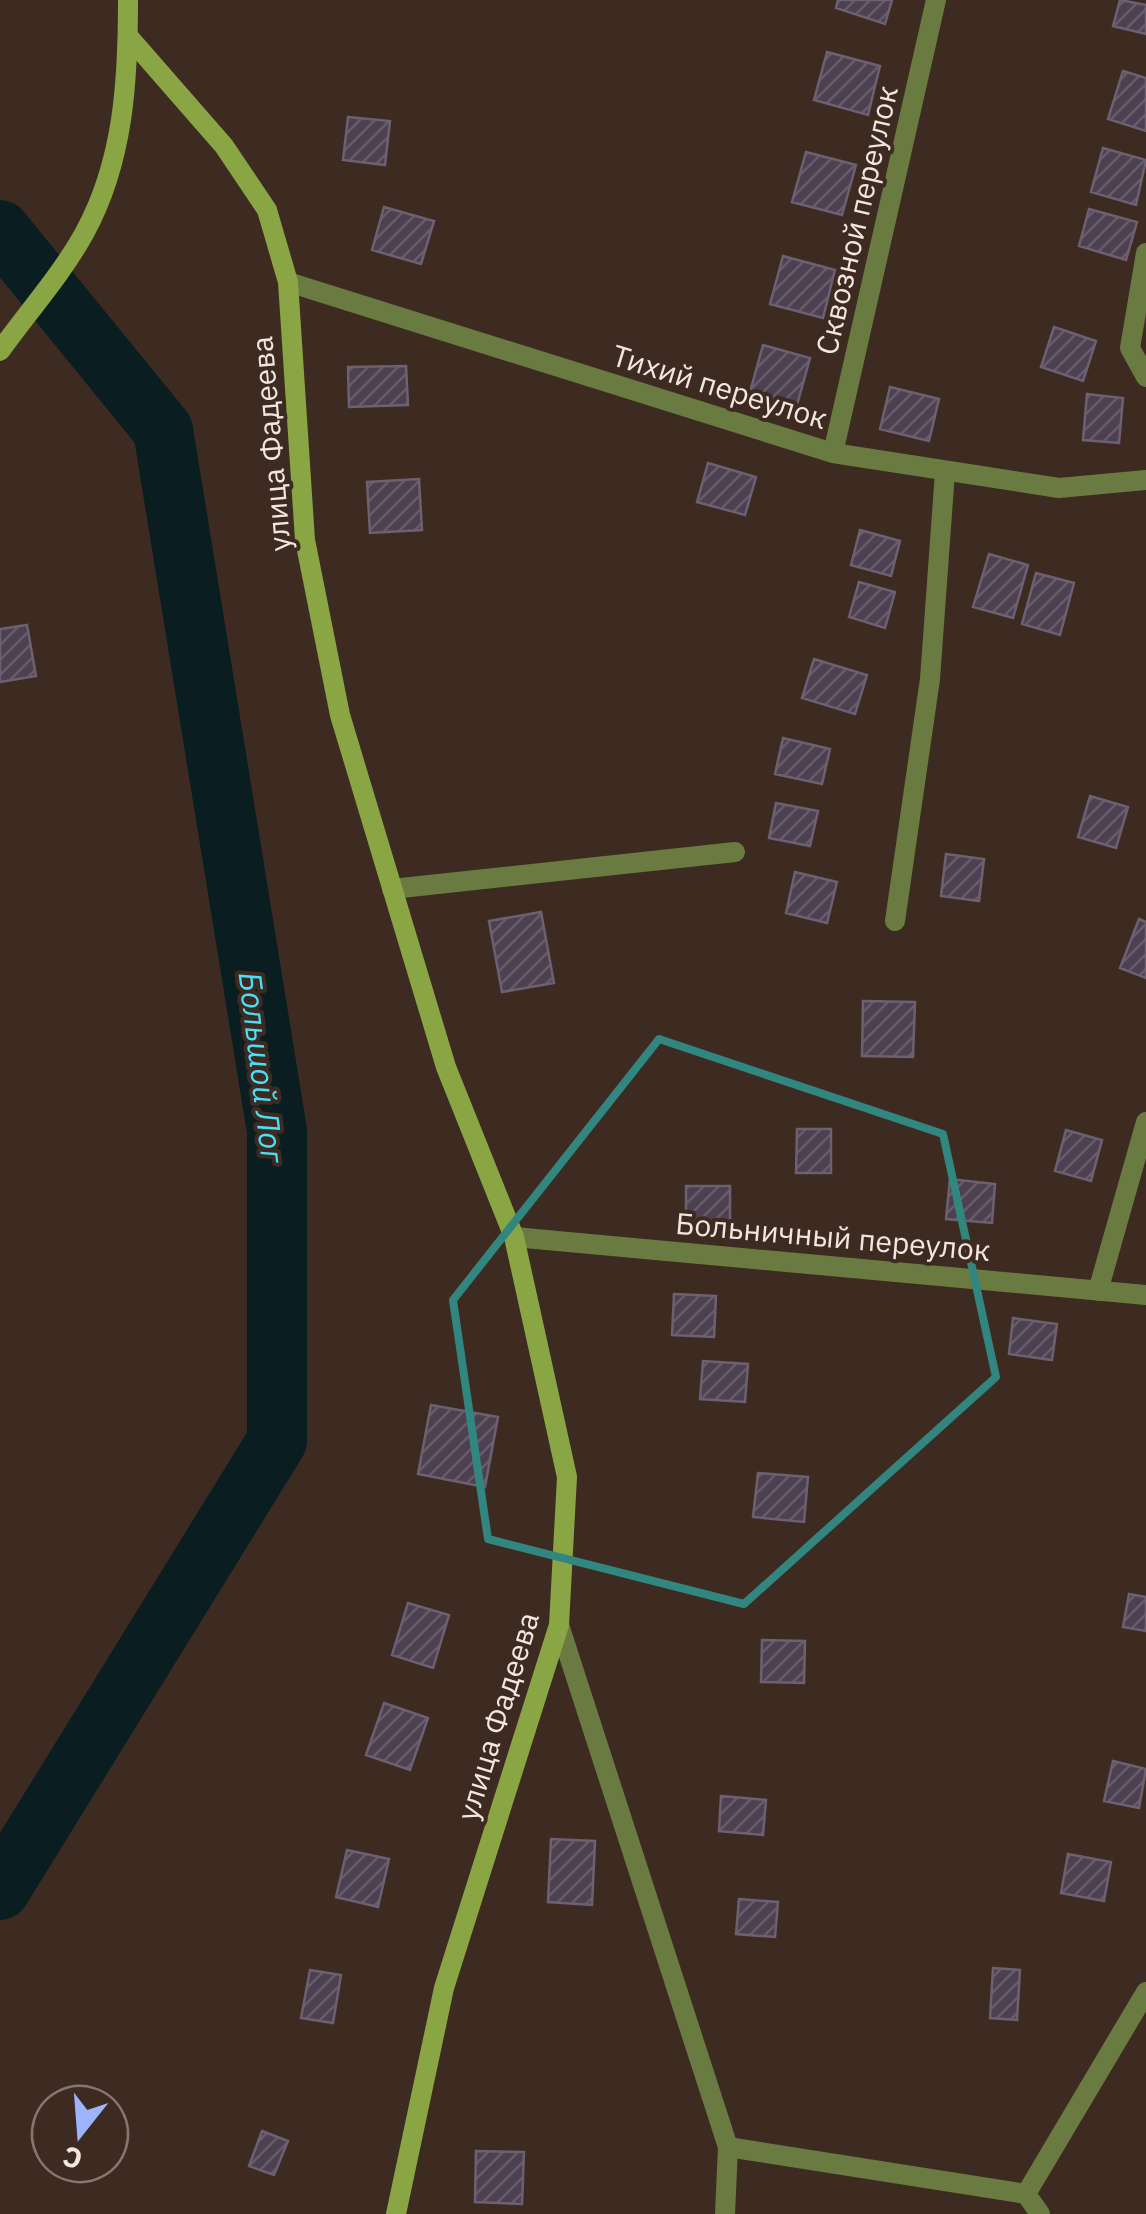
<svg xmlns="http://www.w3.org/2000/svg" width="1146" height="2214" font-family="'IBM Plex Sans',sans-serif">
  <style>
    .lines { fill: none; stroke-linecap: round; stroke-linejoin: round }
    .river { stroke: #0a1e21; stroke-width: 60 }
    .building { fill: url(#building-hatch); stroke: #6d6072; stroke-width: 2.5 }
    .street { stroke: #6a7b41; stroke-width: 20 }
    .secondary { stroke: #8aa543; stroke-width: 20 }
    .marked { fill: none; stroke: #31877f; stroke-width: 8; stroke-linejoin: round }
    .labels { text-anchor: middle; dominant-baseline: central; stroke-width: 8; stroke-linejoin: round; paint-order: stroke }
    .street-label { font-size: 30px; fill: #f2e6e0; stroke: #3d2b22 }
    .water-label { font-size: 32px; font-style: italic; fill: #48dff7; stroke: #3d2b22 }
  </style>
  <defs>
    <pattern id="building-hatch" width="6" height="6" patternUnits="userSpaceOnUse" patternTransform="scale(2.5)"><rect width="6" height="6" fill="#4c4051"/><path d="M-1 1l2-2M0 6l6-6M5 7l2-2" fill="none" stroke="#665c6a"/></pattern>
  </defs>
  <rect width="100%" height="100%" fill="#3d2b22"/>
  <g class="lines">
    <path class="river" d="M0 230 163 430 277 1131V1441L0 1890"/>
  </g>
  <path class="building" d="M838 0H892L885 24 836 8Z
    M1120 0 1146 5V34L1113 26Z
    M827 52 880 66 868 115 814 100Z
    M1123 71 1146 78V131L1108 119Z
    M348 117 390 121 385 165 343 160Z
    M1103 148 1146 160 1136 205 1091 192Z
    M806 152 856 165 842 215 792 202Z
    M384 207 434 221 421 264 372 250Z
    M1089 209 1137 222 1126 260 1079 246Z
    M783 256 835 270 823 318 770 304Z
    M1054 327 1096 341 1083 381 1041 367Z
    M763 345 810 358 797 405 750 392Z
    M406 366 408 405 349 407 348 367Z
    M890 387 939 399 929 441 880 429Z
    M1087 394 1123 398 1119 443 1083 440Z
    M708 463 756 477 745 515 697 502Z
    M419 479 422 530 370 533 367 482Z
    M860 530 900 541 891 576 851 565Z
    M989 554 1028 565 1013 618 973 607Z
    M1036 573 1074 583 1060 635 1022 624Z
    M859 582 895 592 885 628 849 617Z
    M27 625 36 676 0 682V629Z
    M814 659 867 675 855 714 802 698Z
    M783 738 830 749 822 784 775 774Z
    M1090 796 1128 807 1116 848 1078 837Z
    M776 803 818 811 810 846 769 838Z
    M946 854 984 859 979 901 941 896Z
    M795 872 837 882 827 923 786 913Z
    M541 912 554 983 502 992 489 921Z
    M1139 919 1146 922V978L1120 968Z
    M863 1001 915 1002 913 1057 862 1056Z
    M797 1129H831V1173H796Z
    M1066 1130 1102 1140 1091 1181 1055 1171Z
    M950 1179 995 1184 992 1223 946 1219Z
    M686 1186H730V1227L686 1226Z
    M674 1294 716 1296 714 1337 672 1335Z
    M1013 1318 1057 1324 1052 1360 1009 1354Z
    M703 1361 748 1364 745 1402 700 1399Z
    M431 1405 498 1417 485 1487 418 1474Z
    M758 1473 808 1477 804 1522 753 1517Z
    M1129 1594 1146 1597V1631L1123 1627Z
    M408 1603 449 1615 433 1668 392 1655Z
    M762 1640 805 1641 804 1683 761 1682Z
    M384 1703 428 1718 410 1770 366 1755Z
    M1113 1761 1146 1769 1139 1808 1104 1801Z
    M721 1796 766 1800 763 1835 719 1831Z
    M551 1839 595 1841 592 1905 548 1902Z
    M347 1850 389 1859 378 1907 336 1897Z
    M1068 1854 1111 1862 1104 1901 1061 1893Z
    M739 1899 778 1902 775 1937 736 1934Z
    M993 1968 1020 1970 1017 2020 990 2018Z
    M310 1970 341 1975 333 2023 301 2018Z
    M262 2131 288 2141 274 2175 249 2166Z
    M476 2151 524 2152 522 2204 475 2202Z"/>
  <g class="lines">
    <path class="street" d="M1146 253 1130 348 1146 377
      M288 282 833 453 1059 488 1146 480
      M833 453 936 0
      M392 889 735 852
      M895 921 930 679 945 472
      M514 1237 1146 1295
      M1098 1291 1146 1122
      M559 1625 728 2147 725 2214
      M728 2147 1026 2194
      M1040 2214 1026 2194 1146 1992"/>
    <path class="secondary" d="M128 36 224 146 267 210 288 282 305 540 340 715 446 1067 514 1237 567 1477 559 1625 444 1988 396 2214
      M0 351C28 312 62 274 85 232 124 160 128 80 128 0"/>
  </g>
  <path class="marked" d="M659 1039 943 1134 996 1377 744 1604 488 1539 453 1300Z"/>
  <g class="labels">
    <g class="street-label">
      <text transform="translate(856 220) rotate(-77)">Сквозной переулок</text>
      <text transform="translate(720 386) rotate(17)">Тихий переулок</text>
      <text transform="translate(270 444) rotate(-95)">улица Фадеева</text>
      <text transform="translate(833 1236) rotate(5)">Больничный переулок</text>
      <text transform="translate(497 1716) rotate(-73)">улица Фадеева</text>
    </g>
    <g class="water-label">
      <text transform="translate(262 1067) rotate(83)">Большой Лог</text>
    </g>
  </g>
  <g transform="translate(80 2134) rotate(197)"><circle r="48" fill="#3d2b22" stroke="#85766e" stroke-width="2.5"/>
  <path d="M0-8L18 38L0 25L-18 38Z" fill="#9db4fd"/>
  <text y="-15" font-size="28" font-weight="bold" text-anchor="middle" fill="#f2e6e0">С</text>
  </g>
</svg>
